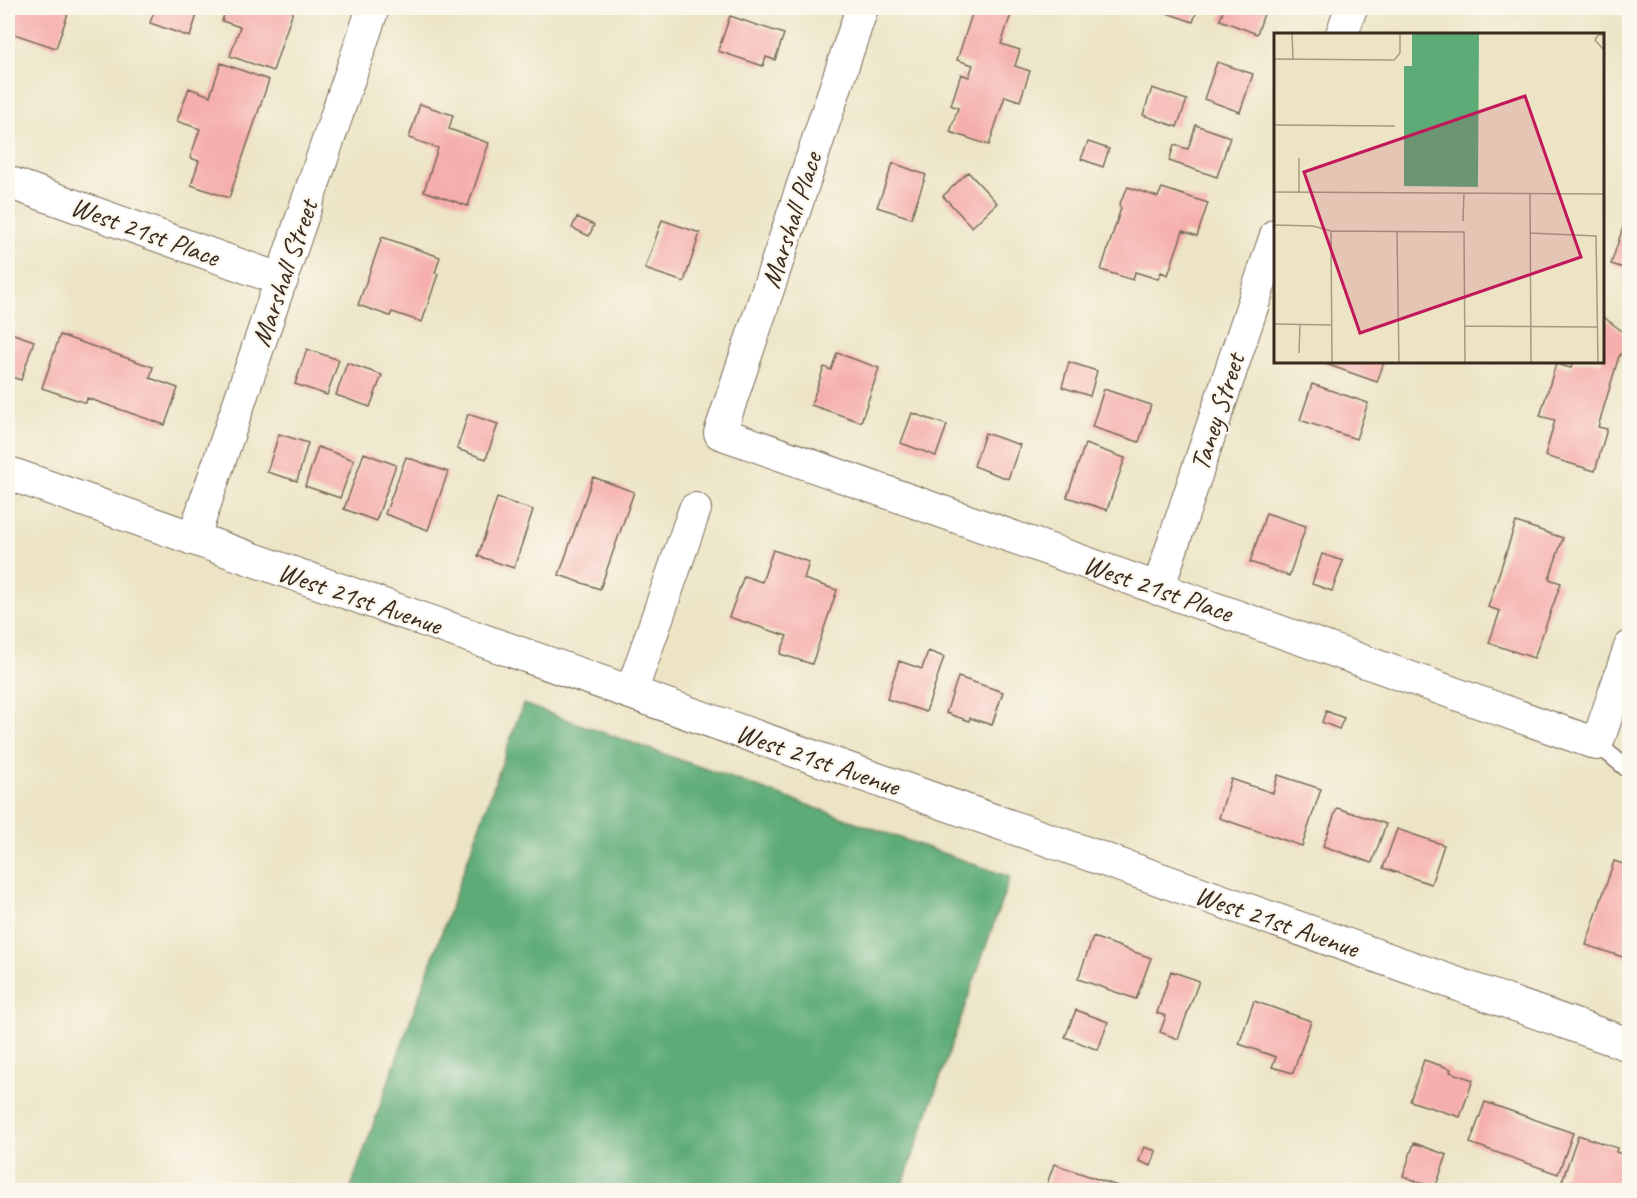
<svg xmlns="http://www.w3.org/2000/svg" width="1637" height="1198" font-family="Caveat,sans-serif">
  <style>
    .forest { fill: #5dac77; stroke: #4c6b4a; stroke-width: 1.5 }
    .building { fill: #f5aeac }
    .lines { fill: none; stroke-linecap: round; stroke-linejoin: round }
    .lane-casing { stroke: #796b58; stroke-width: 19 }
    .street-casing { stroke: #796b58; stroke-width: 34 }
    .secondary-casing { stroke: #796b58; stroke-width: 35 }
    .lane { stroke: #fff; stroke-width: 16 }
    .street { stroke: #fff; stroke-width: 32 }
    .secondary { stroke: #fff; stroke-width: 33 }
    .labels { text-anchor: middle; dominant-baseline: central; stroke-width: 4.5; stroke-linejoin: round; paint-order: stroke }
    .street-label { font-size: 28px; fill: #3b2a1e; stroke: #fbf7ec }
    .inset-road { fill: none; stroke: #a59a82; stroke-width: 1.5 }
    .view { fill: #c2185b; fill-opacity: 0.15; stroke: #c2185b; stroke-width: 3 }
    .inset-edge { fill: none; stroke: #3b2a1e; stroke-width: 3 }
  </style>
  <rect width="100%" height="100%" fill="#fbf7ec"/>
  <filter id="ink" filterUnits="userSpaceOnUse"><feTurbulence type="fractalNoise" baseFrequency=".0167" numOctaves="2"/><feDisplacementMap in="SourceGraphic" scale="12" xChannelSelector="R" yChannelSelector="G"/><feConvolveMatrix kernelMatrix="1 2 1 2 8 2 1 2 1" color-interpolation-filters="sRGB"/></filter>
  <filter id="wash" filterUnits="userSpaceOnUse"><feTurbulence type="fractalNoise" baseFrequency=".008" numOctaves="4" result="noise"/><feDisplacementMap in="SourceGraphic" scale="24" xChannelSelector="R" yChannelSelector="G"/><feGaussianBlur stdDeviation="1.35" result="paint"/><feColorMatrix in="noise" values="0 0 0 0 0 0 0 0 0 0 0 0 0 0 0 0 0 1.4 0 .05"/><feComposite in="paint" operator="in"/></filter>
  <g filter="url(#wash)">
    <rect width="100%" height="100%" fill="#ece4c5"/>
    <path class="forest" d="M523 704 1010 877 901 1190H350Z"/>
    <g id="blocks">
      <path class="building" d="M8 8H70L56 48 8 32Z
        M155 8H199L190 37 150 23Z
        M226 8H294L273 71 230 56 240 27 222 21Z
        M974 8H1013L1001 44 1020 50 1015 66 1030 71 1020 101 1005 96 989 145 950 132 958 108 951 105 961 74 969 77 973 65 957 60Z
        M1162 8H1198L1193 22 1161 11Z
        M1224 8H1266L1257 34 1220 20Z
        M730 16 784 34 775 60 766 57 763 66 718 51Z
        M1217 62 1253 74 1240 112 1204 99Z
        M221 63 269 80 229 198 191 185 199 161 190 158 200 129 177 121 189 88 210 96Z
        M1152 88 1187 100 1177 127 1143 115Z
        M420 104 453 115 449 129 489 143 468 206 424 191 438 148 409 138Z
        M1196 125 1230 137 1217 177 1169 161 1174 145 1188 149Z
        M1088 142 1109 149 1103 167 1081 159Z
        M893 163 926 175 911 218 877 207Z
        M968 172 997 203 972 227 943 196Z
        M1128 187 1158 197 1162 188 1208 203 1197 236 1183 231 1168 275 1161 272 1158 279 1135 272 1133 280 1101 270 1121 208 1119 205Z
        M1629 209H1630V270L1611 264Z
        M577 217 594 225 589 236 572 228Z
        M662 220 700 233 684 282 645 269Z
        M382 237 440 257 435 273 438 274 422 322 392 312 390 316 358 305Z
        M1602 316 1630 337V342L1619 356 1598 427 1607 429 1595 471 1545 456 1555 420 1540 416 1556 364 1571 368 1573 362H1602Z
        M8 332 34 341 21 380 8 376Z
        M60 335 153 367 150 378 178 388 165 425 87 398 86 403 42 388Z
        M307 349 339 360 327 395 295 384Z
        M837 353 879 368 861 422 811 405 824 367 831 370Z
        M1069 362 1097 371 1090 396 1062 387Z
        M1320 362H1384L1377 382Z
        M347 363 382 375 370 407 336 395Z
        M1312 384 1368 403 1356 439 1300 420Z
        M1104 389 1151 405 1139 442 1092 427Z
        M912 413 947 425 936 456 901 443Z
        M468 414 498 424 486 459 457 449Z
        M985 433 1020 445 1008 479 974 466Z
        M279 434 308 443 297 481 267 472Z
        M1085 444 1125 458 1107 510 1067 497Z
        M318 447 354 460 340 498 305 486Z
        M364 453 396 465 376 521 344 509Z
        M406 457 448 472 428 530 385 514Z
        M593 477 634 492 600 589 559 575Z
        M497 498 533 510 514 568 478 556Z
        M1266 513 1306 526 1289 576 1250 562Z
        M1516 522 1563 538 1549 579 1561 583 1534 658 1489 643 1500 611 1488 607Z
        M773 550 809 562 804 579 837 590 812 664 780 654 787 636 729 617 744 576 762 582Z
        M1322 554 1343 561 1332 591 1312 584Z
        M928 651 944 657 926 712 887 699 899 661 922 669Z
        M958 677 1003 692 992 725 970 718 969 721 946 713Z
        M1326 711 1344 718 1339 729 1322 722Z
        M1278 775 1321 789 1302 846 1219 818 1231 779 1273 793Z
        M1337 808 1386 824 1372 863 1323 846Z
        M1397 829 1444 845 1431 884 1383 868Z
        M1614 861 1630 866V948L1626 958 1586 945Z
        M1093 937 1151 958 1136 999 1078 979Z
        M1171 971 1199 981 1178 1039 1160 1032 1166 1016 1157 1013Z
        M1254 1001 1311 1021 1293 1073 1272 1067 1276 1057 1239 1044Z
        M1076 1010 1108 1022 1098 1050 1065 1037Z
        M1424 1060 1451 1069 1450 1072 1473 1080 1460 1117 1410 1101Z
        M1485 1102 1573 1133 1558 1174 1470 1143Z
        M1578 1135 1617 1148 1616 1152 1630 1157V1190H1559Z
        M1414 1143 1447 1155 1435 1188 1403 1176Z
        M1144 1147 1156 1151 1151 1166 1139 1161Z
        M1054 1164 1129 1190H1045Z"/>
    </g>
  </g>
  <g filter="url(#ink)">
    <use href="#blocks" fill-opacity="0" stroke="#796b58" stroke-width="1.5"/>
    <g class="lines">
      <defs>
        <path id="lane" d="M1597 744 1630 771"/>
        <path id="street" d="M862 8 720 433 1597 744 1630 647
          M1342 34 1351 8
          M8 182 282 280
          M193 539 373 8
          M1158 589 1276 235
          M631 693 695 509"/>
        <path id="secondary" d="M8 473 1630 1045"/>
      </defs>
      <use href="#lane" class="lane-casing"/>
      <use href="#street" class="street-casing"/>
      <use href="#secondary" class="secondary-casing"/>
      <use href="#lane" class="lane"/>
      <use href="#street" class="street"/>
      <use href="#secondary" class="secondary"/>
    </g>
  </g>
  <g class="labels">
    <g class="street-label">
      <text transform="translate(791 220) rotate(-72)">Marshall Place</text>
      <text transform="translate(145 231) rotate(20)">West 21st Place</text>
      <text transform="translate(284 273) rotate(-71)">Marshall Street</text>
      <text transform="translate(1217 412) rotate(-72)">Taney Street</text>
      <text transform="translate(1158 588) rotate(19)">West 21st Place</text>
      <text transform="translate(360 598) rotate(19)">West 21st Avenue</text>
      <text transform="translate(818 759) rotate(19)">West 21st Avenue</text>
      <text transform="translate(1277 921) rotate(19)">West 21st Avenue</text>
    </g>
  </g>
  <g transform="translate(1274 33)">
    <rect width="330" height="330" fill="#ece4c5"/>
    <path d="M138 0H205L204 154 130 153V33H138Z" fill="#5dac77"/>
    <path class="inset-road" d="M18 0 19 26M330 2H324L321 7 330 17M0 26 120 27 126 20V0M0 92 121 93M0 159 330 161M25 159V125M256 161 257 330M189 188 190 160M0 192 39 193 57 198 190 199 191 330M57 198 58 330M123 199 125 330M256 200 322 203 324 330M0 291 58 292M190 293 323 294M25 320 26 292"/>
    <path class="view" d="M251 63 307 224 86 300 30 139Z"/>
    <rect width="330" height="330" class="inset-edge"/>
  </g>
  <rect width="1637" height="1198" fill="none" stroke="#fbf7ec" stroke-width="30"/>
</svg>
